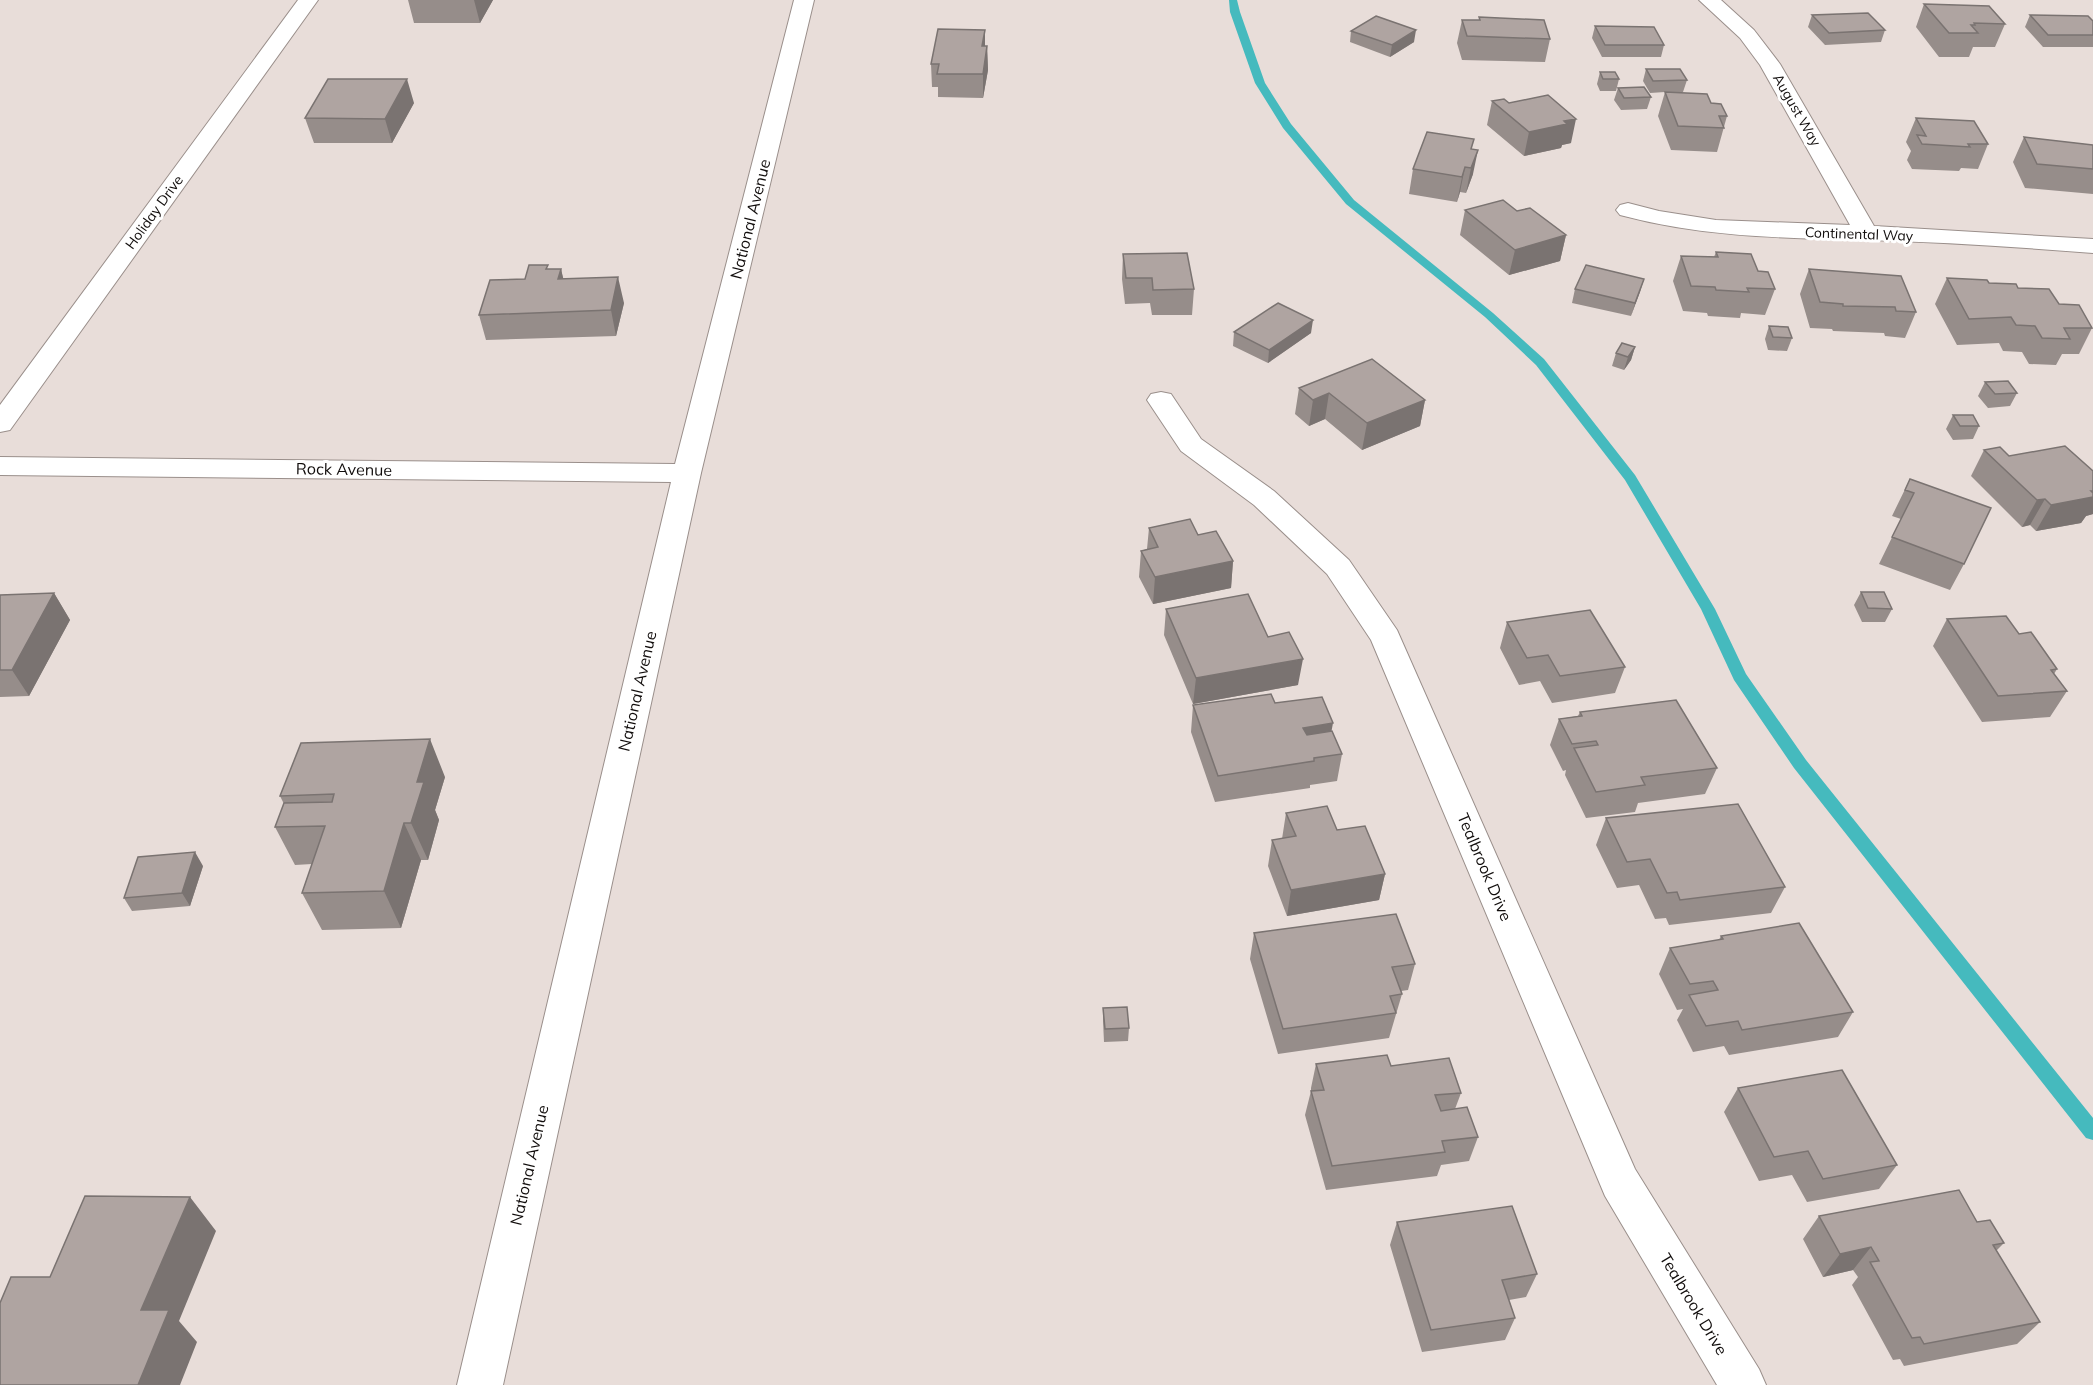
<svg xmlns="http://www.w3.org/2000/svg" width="2093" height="1385" font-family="Mulish,sans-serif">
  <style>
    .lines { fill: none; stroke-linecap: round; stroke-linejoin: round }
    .stream { fill: #45babe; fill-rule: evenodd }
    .minor-casing { stroke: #9a8f8b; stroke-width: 2 }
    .minor { fill: #fff; fill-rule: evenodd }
    .wall { fill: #968d8a }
    .shaded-wall { fill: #7a7371 }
    .building { fill: #afa4a1; stroke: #7a7371; stroke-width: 1.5 }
    .labels { text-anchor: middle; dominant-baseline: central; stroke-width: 6; stroke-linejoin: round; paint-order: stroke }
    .far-street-label { font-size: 14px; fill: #110d0c; stroke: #fff }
    .street-label { font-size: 16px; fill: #110d0c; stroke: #fff }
  </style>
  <rect width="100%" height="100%" fill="#e8ddd9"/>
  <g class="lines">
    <path class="stream" d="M1229 0H1237L1240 12 1265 83 1291 124 1354 200 1493 313 1544 359 1635 475 1715 609 1746 674 1806 760 2093 1118V1140L2086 1138 1794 768 1734 680 1701 609 1625 480 1536 365 1485 317 1346 204 1283 128 1255 83 1230 12Z"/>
    <defs>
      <path id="minor" d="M298 0H318L10 430 0 432V405Z
        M794 0H814L701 473 503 1385H457L671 482 0 475V457L675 464Z
        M1699 0H1721L1754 30 1780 64 1874 226 2093 239V253C2017 247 1941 242 1865 240 1780 238 1702 237 1620 215L1616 210 1620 205 1628 203 1659 211 1716 220 1850 225 1760 65 1740 38Z
        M1161 392 1171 394 1201 439 1274 491 1349 560 1397 630 1635 1169 1759 1369 1766 1385H1717L1605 1196 1371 640 1327 574 1254 505 1181 451 1147 400 1151 394Z"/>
    </defs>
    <use href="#minor" class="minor-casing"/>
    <use href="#minor" class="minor"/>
  </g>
  <path class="wall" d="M408 0H493L480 23H414Z
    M1924 4 2005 24 1995 47H1973L1969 57H1939L1916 27Z
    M1812 15 1885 30 1881 42 1825 45 1808 27Z
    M2030 15 2093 21V47H2043L2025 27Z
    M1479 17 1550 39 1545 62 1462 60 1457 43 1462 20H1479Z
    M1595 26 1664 45 1661 57H1602L1592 38Z
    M1351 31 1414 42 1390 57 1350 42Z
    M985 46H987L988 70 983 98 938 97V87H932L931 64Z
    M1646 69 1687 80 1683 92H1669L1711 103 1727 116 1717 152 1671 150 1658 116 1665 92 1650 93 1643 81Z
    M1600 72 1619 79 1616 91H1600L1597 84Z
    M1618 88 1651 97 1647 109 1621 110 1614 100Z
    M1492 101 1509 103 1571 143 1562 145 1561 148 1524 156 1487 125Z
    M414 103 392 143H314L305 118Z
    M1916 118 1988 144 1978 169 1961 168 1959 171 1912 169 1907 160 1911 151 1906 142Z
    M2024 137 2093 145V194L2025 188 2013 162Z
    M1472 149 1473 174 1466 193 1460 192 1457 202 1409 194 1413 169Z
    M1465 210 1517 211 1566 235 1560 261 1509 275 1460 235Z
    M1716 252 1758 271 1775 289 1765 315 1741 313 1740 318 1708 316 1707 313 1683 311 1673 281 1681 256 1714 257Z
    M1123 254 1194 289 1192 315H1152L1150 303 1125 304 1122 279Z
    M549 269H561L563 279 624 303 616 336 486 340 479 315 525 279Z
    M1809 269 1916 312 1905 338 1885 336 1884 333 1833 331 1832 329 1810 328 1800 294Z
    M1947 278 1989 283 2018 288 2059 304 2092 328 2079 354H2062L2056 365 2029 364 2022 352 2003 351 1999 343 1957 345 1935 304Z
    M1644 279 1631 316 1572 303 1575 289Z
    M1769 326 1792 338 1787 351 1768 350 1765 339Z
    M1234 332 1311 333 1268 363 1233 346Z
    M1635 347 1631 360 1624 370 1612 366 1616 353Z
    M1985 382 2017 393 2010 406 1988 408 1978 396Z
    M1299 388 1425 400 1420 426 1362 450 1325 419 1309 426 1295 414Z
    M1953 415 1979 426 1973 439 1953 440 1946 429Z
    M1984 450 2009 456 2093 471V514L2086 516 2081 523 2036 531 2030 525 2022 527 1971 476Z
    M1910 479 1964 564 1950 590 1879 564 1901 519 1892 516Z
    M1149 528 1198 535 1233 561 1231 588 1153 604 1139 577 1141 551 1147 549Z
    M1861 592 1892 609 1885 622H1862L1854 605Z
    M54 593 70 620 29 696 0 697V595Z
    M1166 609 1268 637 1298 685 1193 704 1164 635Z
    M1947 619 2019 634 2057 669 2054 674 2067 691 2050 717 1982 722 1933 646Z
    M1507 622 1625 667 1615 693 1552 703 1540 681 1519 685 1500 648Z
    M1275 703 1332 731 1342 754 1337 781 1310 785V788L1215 802 1191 732 1193 705Z
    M1580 712 1717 768 1705 794 1638 803 1635 812 1586 818 1565 775 1566 770 1563 771 1550 745 1559 719 1578 716Z
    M445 777 435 810 439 820 428 860H421L401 928 322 930 302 893 312 864 295 865 275 827 284 804 280 796Z
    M1286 813 1337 830 1385 874 1379 900 1287 916 1268 866 1272 840 1282 839Z
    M1606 818 1785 887 1771 913 1669 925 1666 918 1655 919 1639 885 1617 888 1596 845Z
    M203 866 190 906 132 911 124 898Z
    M1254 933 1415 964 1408 990 1401 991 1402 994 1389 1038 1278 1054 1250 959Z
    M1721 936 1853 1012 1838 1037 1729 1055 1724 1046 1693 1052 1677 1020 1683 1009 1677 1010 1659 974 1670 948 1719 940Z
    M1103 1008 1129 1028 1128 1041 1104 1042 1103 1021Z
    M1316 1064 1391 1066 1461 1093 1455 1109 1478 1137 1469 1161 1441 1165 1437 1176 1326 1190 1305 1115 1311 1091V1088Z
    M1738 1088 1897 1165 1879 1189 1807 1202 1792 1175 1759 1181 1724 1112Z
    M1819 1216 1977 1222 2004 1243 1996 1251 2040 1322 2017 1344 1904 1366 1900 1359 1893 1360 1852 1285 1858 1277 1853 1270 1823 1277 1803 1239Z
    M1397 1222 1537 1274 1526 1297 1509 1300 1515 1318 1505 1340 1422 1352 1390 1245Z"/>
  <path class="shaded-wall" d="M474 0H493L480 23Z
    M985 30V53L982 46Z
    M1416 30 1414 42 1390 57 1392 45Z
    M987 46 988 70 983 98V74Z
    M407 79 414 103 392 143 385 119Z
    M1576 119 1571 143 1562 145 1561 148 1524 156 1529 132 1564 121Z
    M1478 150 1473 174 1466 193 1471 168Z
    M1465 167 1460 192 1457 202 1462 177Z
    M1566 235 1560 261 1509 275 1515 250Z
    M561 269 567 294 558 279Z
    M618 277 624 303 616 336 611 310Z
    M1644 279 1640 292 1631 316 1635 303Z
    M1313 320 1311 333 1268 363 1269 350Z
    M1635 347 1631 360 1624 370 1628 357Z
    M1329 393 1325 419 1309 426 1313 400Z
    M1425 400 1420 426 1362 450 1367 423Z
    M2093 491V514L2086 516 2081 523 2036 531 2051 505Z
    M2045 499 2030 525 2022 527 2037 500Z
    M1233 561 1231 588 1153 604 1155 577Z
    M54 593 70 620 29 696 12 670Z
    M1303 659 1298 685 1193 704 1196 678Z
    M1333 723 1328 750 1299 754 1303 728Z
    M430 739 445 777 435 810 439 820 428 860 411 823 417 782Z
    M404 823 421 860 401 928 384 891Z
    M195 852 203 866 190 906 182 893Z
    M1385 874 1379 900 1287 916 1291 890Z
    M190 1197 216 1231 179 1321 197 1342 180 1385H138L141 1310Z
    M1871 1247 1853 1270 1823 1277 1840 1254Z"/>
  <path class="building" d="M1924 4 1989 6 2005 24 1974 23 1975 25H1971L1978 33H1949Z
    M1868 13 1885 30 1829 33 1812 15Z
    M2030 15 2088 16 2093 21V35H2048Z
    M1376 16 1416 30 1392 45 1351 31Z
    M1479 17 1544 20 1550 39 1467 36 1462 20H1480Z
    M1595 26 1654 27 1664 45H1605Z
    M938 29 985 30 982 46H987L983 74H937L939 64H931Z
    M1646 69H1680L1687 80 1653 81Z
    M1600 72H1615L1619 79H1603Z
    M328 79H407L385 119 305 118Z
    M1644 87 1651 97 1624 98 1618 88Z
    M1665 92 1707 94 1711 103 1721 104 1727 116H1719L1724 128 1678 126Z
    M1548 95 1576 119 1564 121 1567 124 1529 132 1492 101 1504 99 1509 103Z
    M1916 118 1974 121 1988 144H1968L1970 147 1922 144 1917 135 1926 136Z
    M1427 132 1474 139 1471 149 1478 150 1471 168 1465 167 1462 177 1413 169Z
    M2024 137 2093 145V169L2037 164Z
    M1503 200 1517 211 1530 208 1566 235 1515 250 1465 210Z
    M1716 252 1751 254 1758 271 1768 272 1775 289 1747 288 1749 292 1716 290 1715 287 1691 286 1681 256 1718 257Z
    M1187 253 1194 289 1153 290 1152 278H1126L1123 254Z
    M529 265H548L546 269H561L558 279 618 277 611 310 479 315 490 280 525 279Z
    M1586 265 1644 279 1635 303 1575 289Z
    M1809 269 1901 276 1916 312 1896 311 1895 307 1843 306V304L1820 302Z
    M1947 278 1987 280 1989 283 2016 284 2018 288 2049 289 2059 304 2079 305 2092 328H2064L2070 339 2042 338 2035 326 2016 325 2011 317 1969 319Z
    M1278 303 1313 320 1269 350 1234 332Z
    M1769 326 1788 327 1792 338 1773 337Z
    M1622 343 1635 347 1628 357 1616 353Z
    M1372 359 1425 400 1367 423 1329 393 1313 400 1299 388Z
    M2008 381 2017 393 1995 394 1985 382Z
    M1953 415H1973L1979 426H1960Z
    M2065 446 2093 471V491H2091L2093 493V497L2051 505 2045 499 2037 500 1984 450 2000 447 2009 456Z
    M1910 479 1991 508 1964 564 1892 537 1914 493 1905 490Z
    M1190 519 1198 535 1216 531 1233 561 1155 577 1141 551 1158 547 1149 528Z
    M1861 592H1884L1892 609 1868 608Z
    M54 593 12 670H0V595Z
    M1248 594 1268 637 1289 632 1303 659 1196 678 1166 609Z
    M1590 610 1625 667 1560 676 1548 655 1527 658 1507 622Z
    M2006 616 2019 634 2031 632 2057 669 2051 670 2067 691 1998 696 1947 619Z
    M1271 694 1275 703 1322 697 1333 723 1303 728 1307 735 1332 731 1342 754 1314 758V761L1218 776 1193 705Z
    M1676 700 1717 768 1641 777 1645 785 1596 792 1574 748 1598 745 1596 741 1572 744 1559 719 1582 716 1580 712Z
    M430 739 417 782H424L411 823H404L384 891 302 893 325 826 275 827 284 803 332 802 334 794 280 796 301 743Z
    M1738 804 1785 887 1680 900 1677 892 1667 893 1650 859 1627 862 1606 818Z
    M1327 806 1337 830 1365 826 1385 874 1291 890 1272 840 1296 836 1286 813Z
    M195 852 182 893 124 898 138 857Z
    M1396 914 1415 964 1392 967 1402 994 1390 996 1396 1013 1283 1029 1254 933Z
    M1799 923 1853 1012 1742 1030 1738 1021 1706 1026 1689 995 1718 990 1713 981 1690 984 1670 948 1723 939 1721 936Z
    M1127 1007 1129 1028 1105 1029 1103 1008Z
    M1387 1055 1391 1066 1449 1058 1461 1093 1435 1095 1441 1111 1467 1107 1478 1137 1442 1141 1445 1152 1332 1166 1311 1091 1324 1090 1316 1064Z
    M1842 1070 1897 1165 1823 1179 1808 1151 1774 1157 1738 1088Z
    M1959 1190 1977 1222 1990 1220 2004 1243 1993 1245 2040 1322 1924 1344 1920 1337 1912 1338 1870 1262 1879 1261 1871 1247 1840 1254 1819 1216Z
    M85 1196 190 1197 141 1310H169L138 1385H0V1303L11 1277H50Z
    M1512 1206 1537 1274 1502 1280 1515 1318 1431 1330 1397 1222Z"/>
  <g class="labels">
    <g class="far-street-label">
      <text transform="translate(1797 110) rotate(60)">August Way</text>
      <text transform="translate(154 212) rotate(-54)">Holiday Drive</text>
      <text transform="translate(1859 234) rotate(2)">Continental Way</text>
    </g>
    <g class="street-label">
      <text transform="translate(750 219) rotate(-76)">National Avenue</text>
      <text transform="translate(344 469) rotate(1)">Rock Avenue</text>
      <text transform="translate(637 691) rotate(-77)">National Avenue</text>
      <text transform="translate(1485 867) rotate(67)">Tealbrook Drive</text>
      <text transform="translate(529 1165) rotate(-77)">National Avenue</text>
      <text transform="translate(1694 1304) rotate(59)">Tealbrook Drive</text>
    </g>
  </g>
</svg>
